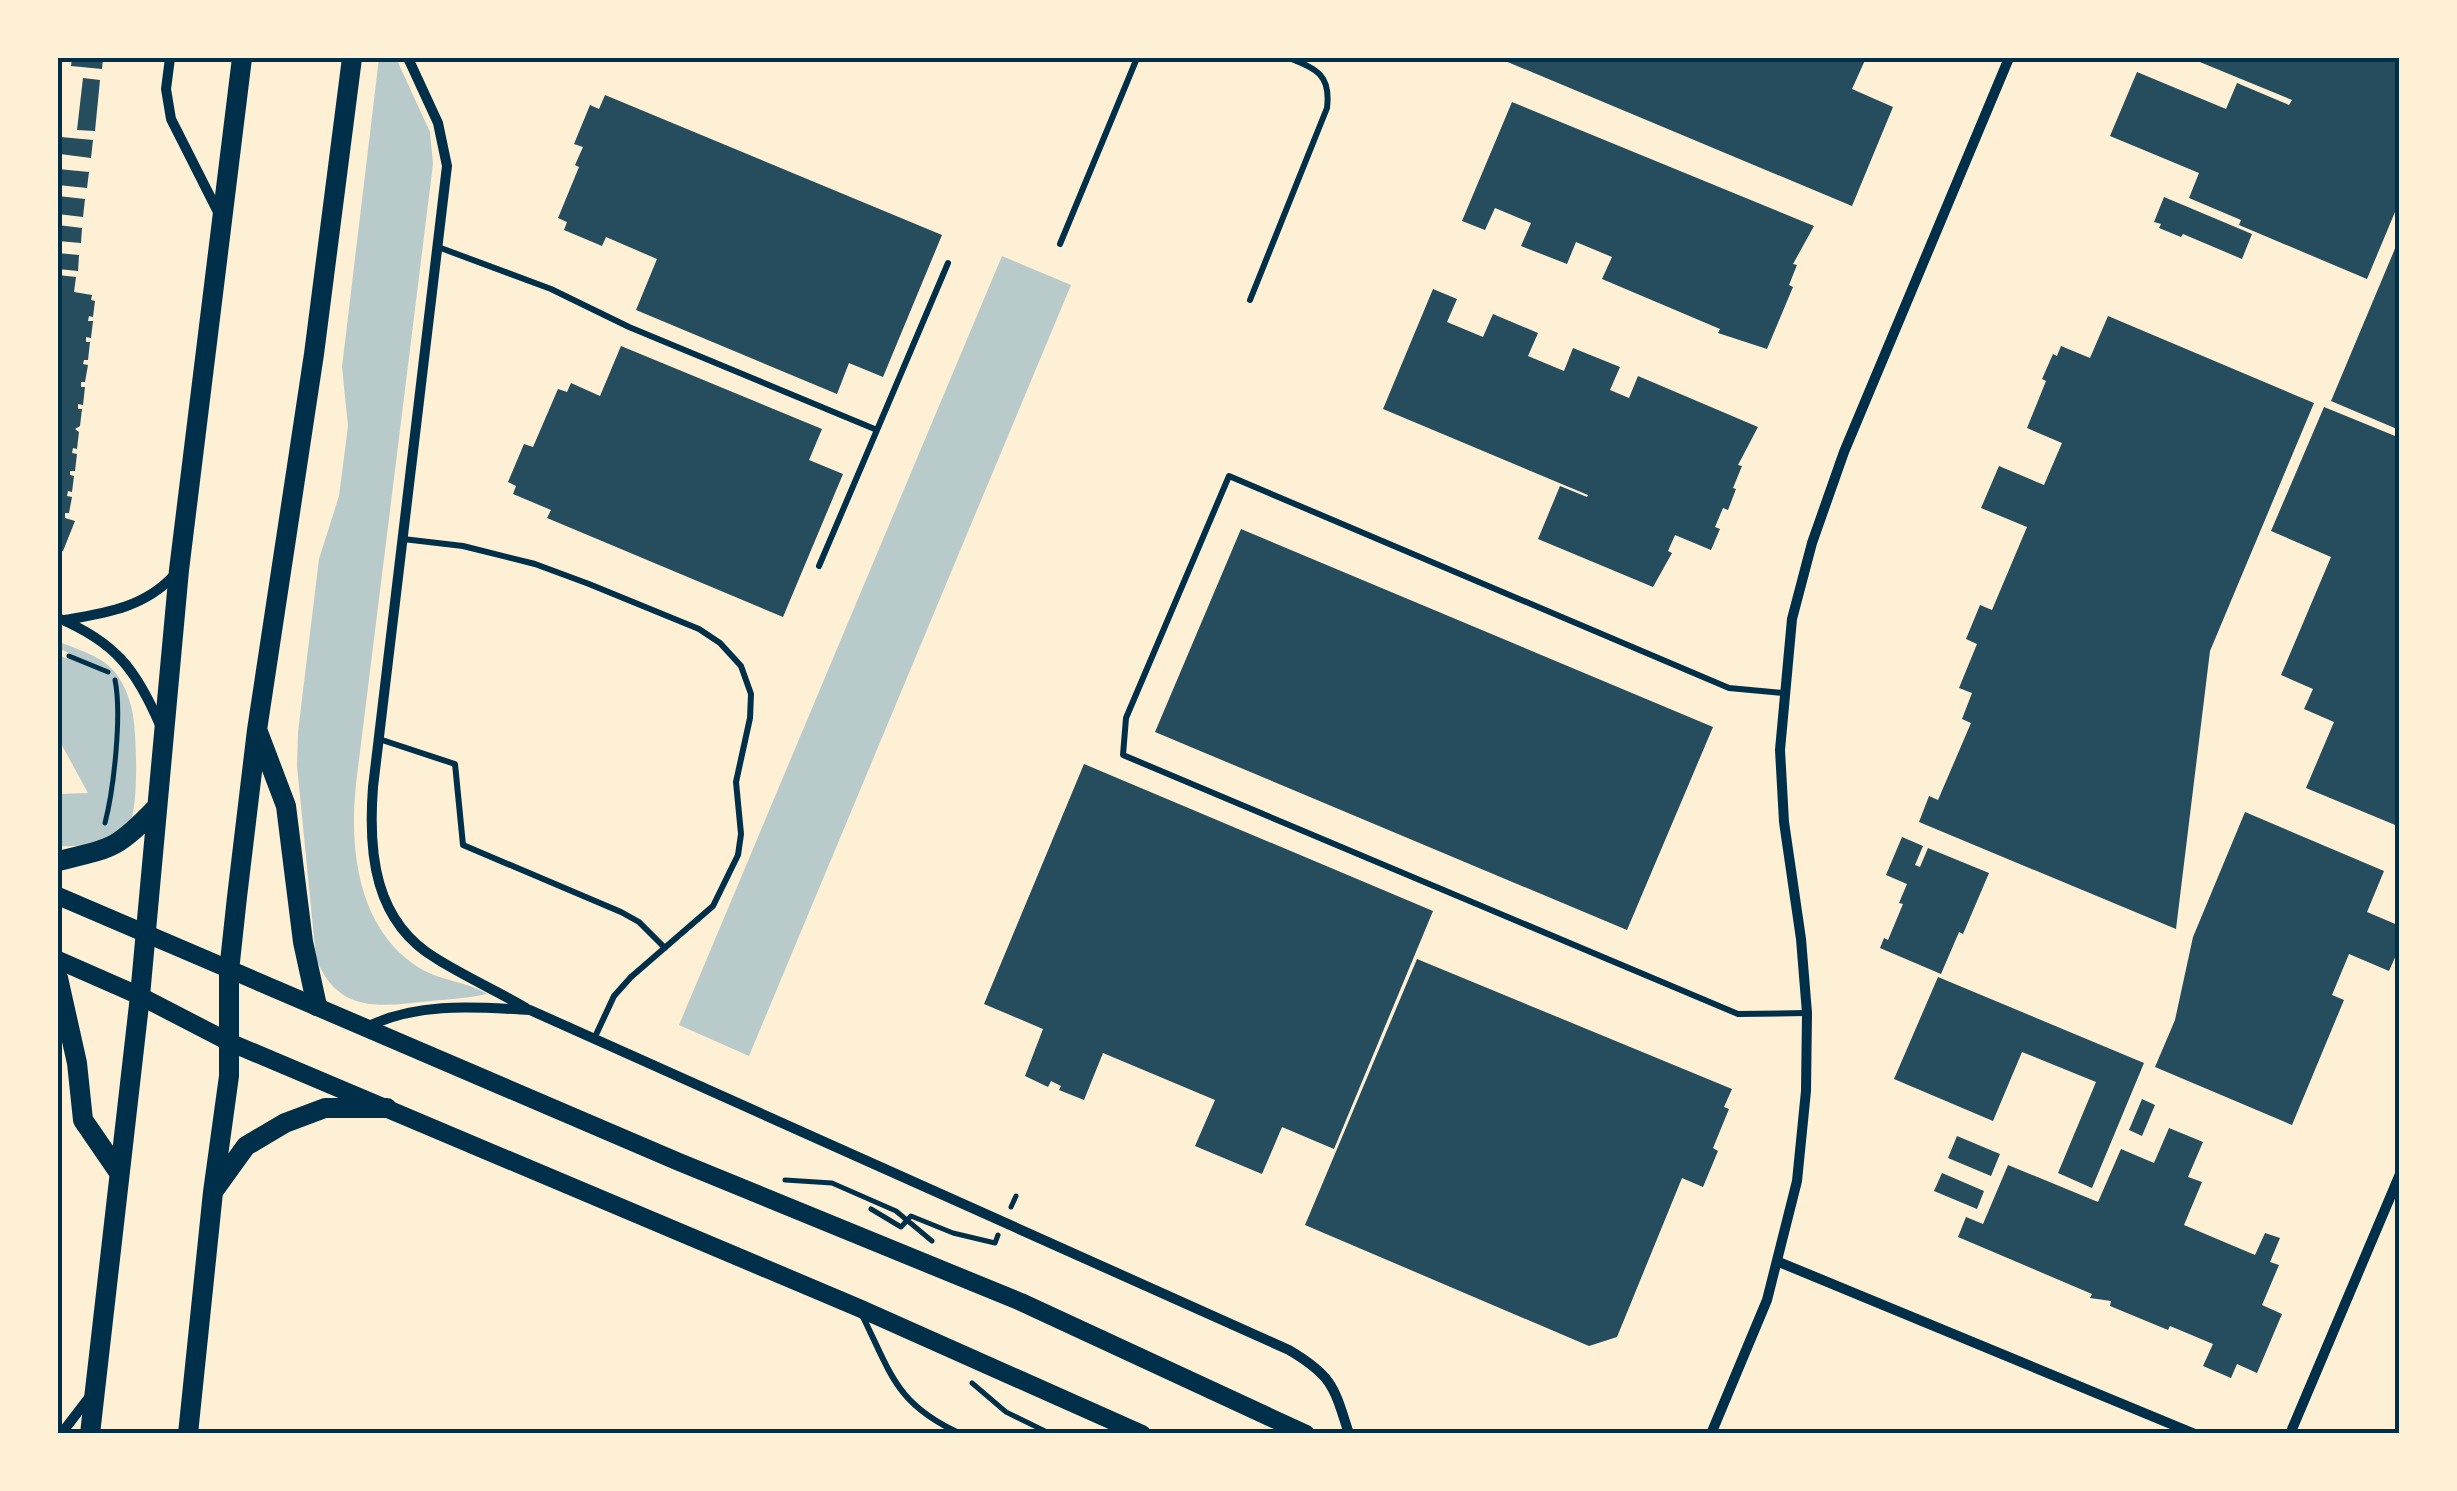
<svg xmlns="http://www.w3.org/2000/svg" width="2457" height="1491" font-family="'Golos Text',sans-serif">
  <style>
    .green { fill: #b9caca }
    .building { fill: #264d5e }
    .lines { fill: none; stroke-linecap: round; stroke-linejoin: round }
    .path { stroke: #003049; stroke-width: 5 }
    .service { stroke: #003049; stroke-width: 6 }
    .minor { stroke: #003049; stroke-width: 10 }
    .primary { stroke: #003049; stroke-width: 18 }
    .trunk { stroke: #003049; stroke-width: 20 }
    .neatline { fill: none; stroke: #003049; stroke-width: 4 }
  </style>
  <rect width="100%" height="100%" fill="#fdf0d5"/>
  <path class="green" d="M379 58H396L430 132 433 164 356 784C349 851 358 932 423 970 443 981 468 982 487 994 470 998 450 999 431 1001 381 1006 338 1015 316 958L297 766 298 732 319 559 339 496 348 426 342 367Z
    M1002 256 1071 285 749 1056 679 1025Z
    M58 641C75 649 99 655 112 669 122 679 129 696 132 710 137 731 139 809 129 825 118 842 76 848 58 846V794L88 793 58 738V655L68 659 71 654 58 648Z"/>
  <path class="building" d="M72 58H103L102 69 71 66Z
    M1498 58H1866L1852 89 1893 107 1852 206Z
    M2190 58H2400V200L2367 279 2239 225 2241 220 2189 198 2199 173 2110 136 2137 72 2226 109 2237 83 2289 105 2292 100Z
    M83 78 100 80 95 131 77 130Z
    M605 95 942 235 883 377 849 363 837 394 636 310 657 259 606 237 602 246 564 230 567 222 558 218 579 167 575 165 583 147 574 144 590 105 599 109Z
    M1512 102 1814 226 1793 264 1797 265 1789 285 1793 287 1767 349 1718 333 1720 329 1602 279 1612 257 1576 242 1567 264 1521 246 1531 223 1495 208 1485 230 1462 221Z
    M61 137 93 140 91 158 60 154Z
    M58 169 89 172 87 188 58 185Z
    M58 196 85 199 83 217 58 214Z
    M2164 197 2252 234 2242 259 2183 234 2181 237 2159 228 2161 224 2154 222Z
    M58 225 82 228 81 243 58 241Z
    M2399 239 2400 423 2397 429 2331 401Z
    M58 253 79 255 78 271 58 269Z
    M58 275 76 277 74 292 92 295 91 300 95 301 93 317 89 316 88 321H93L91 338 86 337V342H90L88 360H84L83 364 88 365 85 382H81V387H85L83 405 78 404V409H82L80 426 75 429 79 432 77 449 73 448 72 453 77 454 75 471H70V475L74 476 72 492 68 491 67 496 72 497 69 513H65V518L75 521 63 551 58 549Z
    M1433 289 1457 299 1447 322 1483 337 1493 314 1538 333 1528 356 1564 371 1573 348 1620 367 1610 390 1629 398 1638 376 1758 427 1738 465 1742 466 1733 488 1736 489 1728 510 1723 508 1715 527 1720 529 1711 550 1675 535 1668 551 1672 553 1653 587 1538 539 1560 486 1587 497 1588 495 1383 409Z
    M2108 316 2314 403 2210 651 2176 929 1919 822 1929 796 1938 800 1971 723 1962 719 1972 693 1959 688 1977 644 1966 639 1980 605 1992 610 2027 527 1981 508 1999 466 2044 485 2062 443 2027 428 2046 381 2042 379 2053 354 2057 356 2061 346 2090 358Z
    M621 346 822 429 809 460 843 474 783 617 547 518 551 510 513 494 516 486 508 482 524 444 533 447 558 389 567 392 571 383 600 396Z
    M2324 407 2400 438V827L2306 788 2334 722 2304 709 2313 689 2281 675 2331 557 2271 531Z
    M1241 529 1713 727 1627 930 1155 732Z
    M1084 764 1433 911 1334 1149 1282 1127 1262 1174 1195 1146 1215 1100 1103 1053 1084 1100 1059 1090 1061 1086 1051 1081 1048 1087 1025 1076 1043 1029 984 1004Z
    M2245 812 2384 871 2367 912 2400 926V946L2389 971 2349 954 2332 995 2344 1000 2292 1125 2155 1067 2175 1020 2193 937Z
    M1902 837 1923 846 1915 865 1920 867 1928 848 1989 873 1963 934 1959 932 1941 974 1880 948 1884 938 1888 940 1903 904 1899 903 1907 884 1886 875Z
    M1417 959 1732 1089 1724 1107 1729 1109 1713 1148 1718 1151 1703 1187 1682 1178 1617 1337 1589 1346 1305 1225Z
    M1938 977 2144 1063 2092 1188 2058 1173 2096 1082 2022 1052 1993 1121 1894 1079Z
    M2142 1099 2155 1105 2142 1136 2129 1130Z
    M2169 1128 2203 1142 2188 1177 2202 1182 2184 1225 2255 1255 2265 1233 2280 1238 2270 1262 2279 1265 2262 1305 2282 1314 2257 1373 2237 1364 2231 1378 2203 1366 2213 1344 2170 1326 2168 1330 2110 1306 2111 1301 2090 1298 2092 1294 1958 1237 1966 1217 1983 1224 2008 1165 2098 1202 2121 1149 2154 1163Z
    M1957 1136 2000 1154 1991 1176 1948 1158Z
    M1942 1173 1984 1191 1977 1209 1934 1191Z"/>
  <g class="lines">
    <path class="path" d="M69 656 108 672
      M105 823C114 788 122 714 115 680
      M785 1180 832 1183 896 1211 932 1241
      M1011 1207 1016 1196
      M871 1209 901 1227 911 1216 953 1233 995 1243 998 1235
      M972 1383 1006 1412 1051 1434"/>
    <path class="service" d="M1060 244 1137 58
      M438 247 551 289 629 327 877 430 819 566
      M1250 300 1327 108C1331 75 1317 69 1289 58
      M877 430 948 263
      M403 539 463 546 535 564 589 584 699 629 720 643 741 666 751 694 750 718 736 782 741 834 738 855 713 906 631 977 614 996 594 1039
      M1783 693 1729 688 1229 476 1126 718 1123 755 1738 1014 1806 1013
      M379 739 455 764 463 845 621 912 639 922 665 948
      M863 1317C892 1376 897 1405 961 1434"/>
    <path class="minor" d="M170 58 166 89 171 119 218 212
      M408 58 438 123 447 166 373 787C368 853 374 922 437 959 466 977 497 991 526 1008
      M58 618C115 642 136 669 160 725
      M65 620C106 613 146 607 175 574
      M367 1027C417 1002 475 1007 530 1010L1289 1350C1333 1376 1334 1387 1349 1434
      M1779 1262 2195 1434
      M61 1434 91 1395
      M1711 1434 1767 1300 1797 1181 1806 1091 1807 1013 1801 939 1784 822 1780 750 1792 619 1812 543 1844 452 2009 58
      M2290 1434 2400 1174"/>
    <path class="primary" d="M58 896 679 1162 1021 1302 1306 1434
      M58 960 140 996 229 1042 859 1308 1142 1434"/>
    <path class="trunk" d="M258 732 286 806 303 942 317 1006
      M58 861C113 848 117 849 157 807
      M58 978 77 1063 83 1120 118 1171
      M215 1189 246 1146 285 1123 325 1108H387
      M90 1434 140 996 179 570 242 58
      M188 1434 213 1192 229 1076V971L237 897 257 730 314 354 352 58"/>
  </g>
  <rect width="2457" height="1491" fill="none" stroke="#fdf0d5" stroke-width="120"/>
  <rect x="60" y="60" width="2337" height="1371" class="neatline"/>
</svg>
